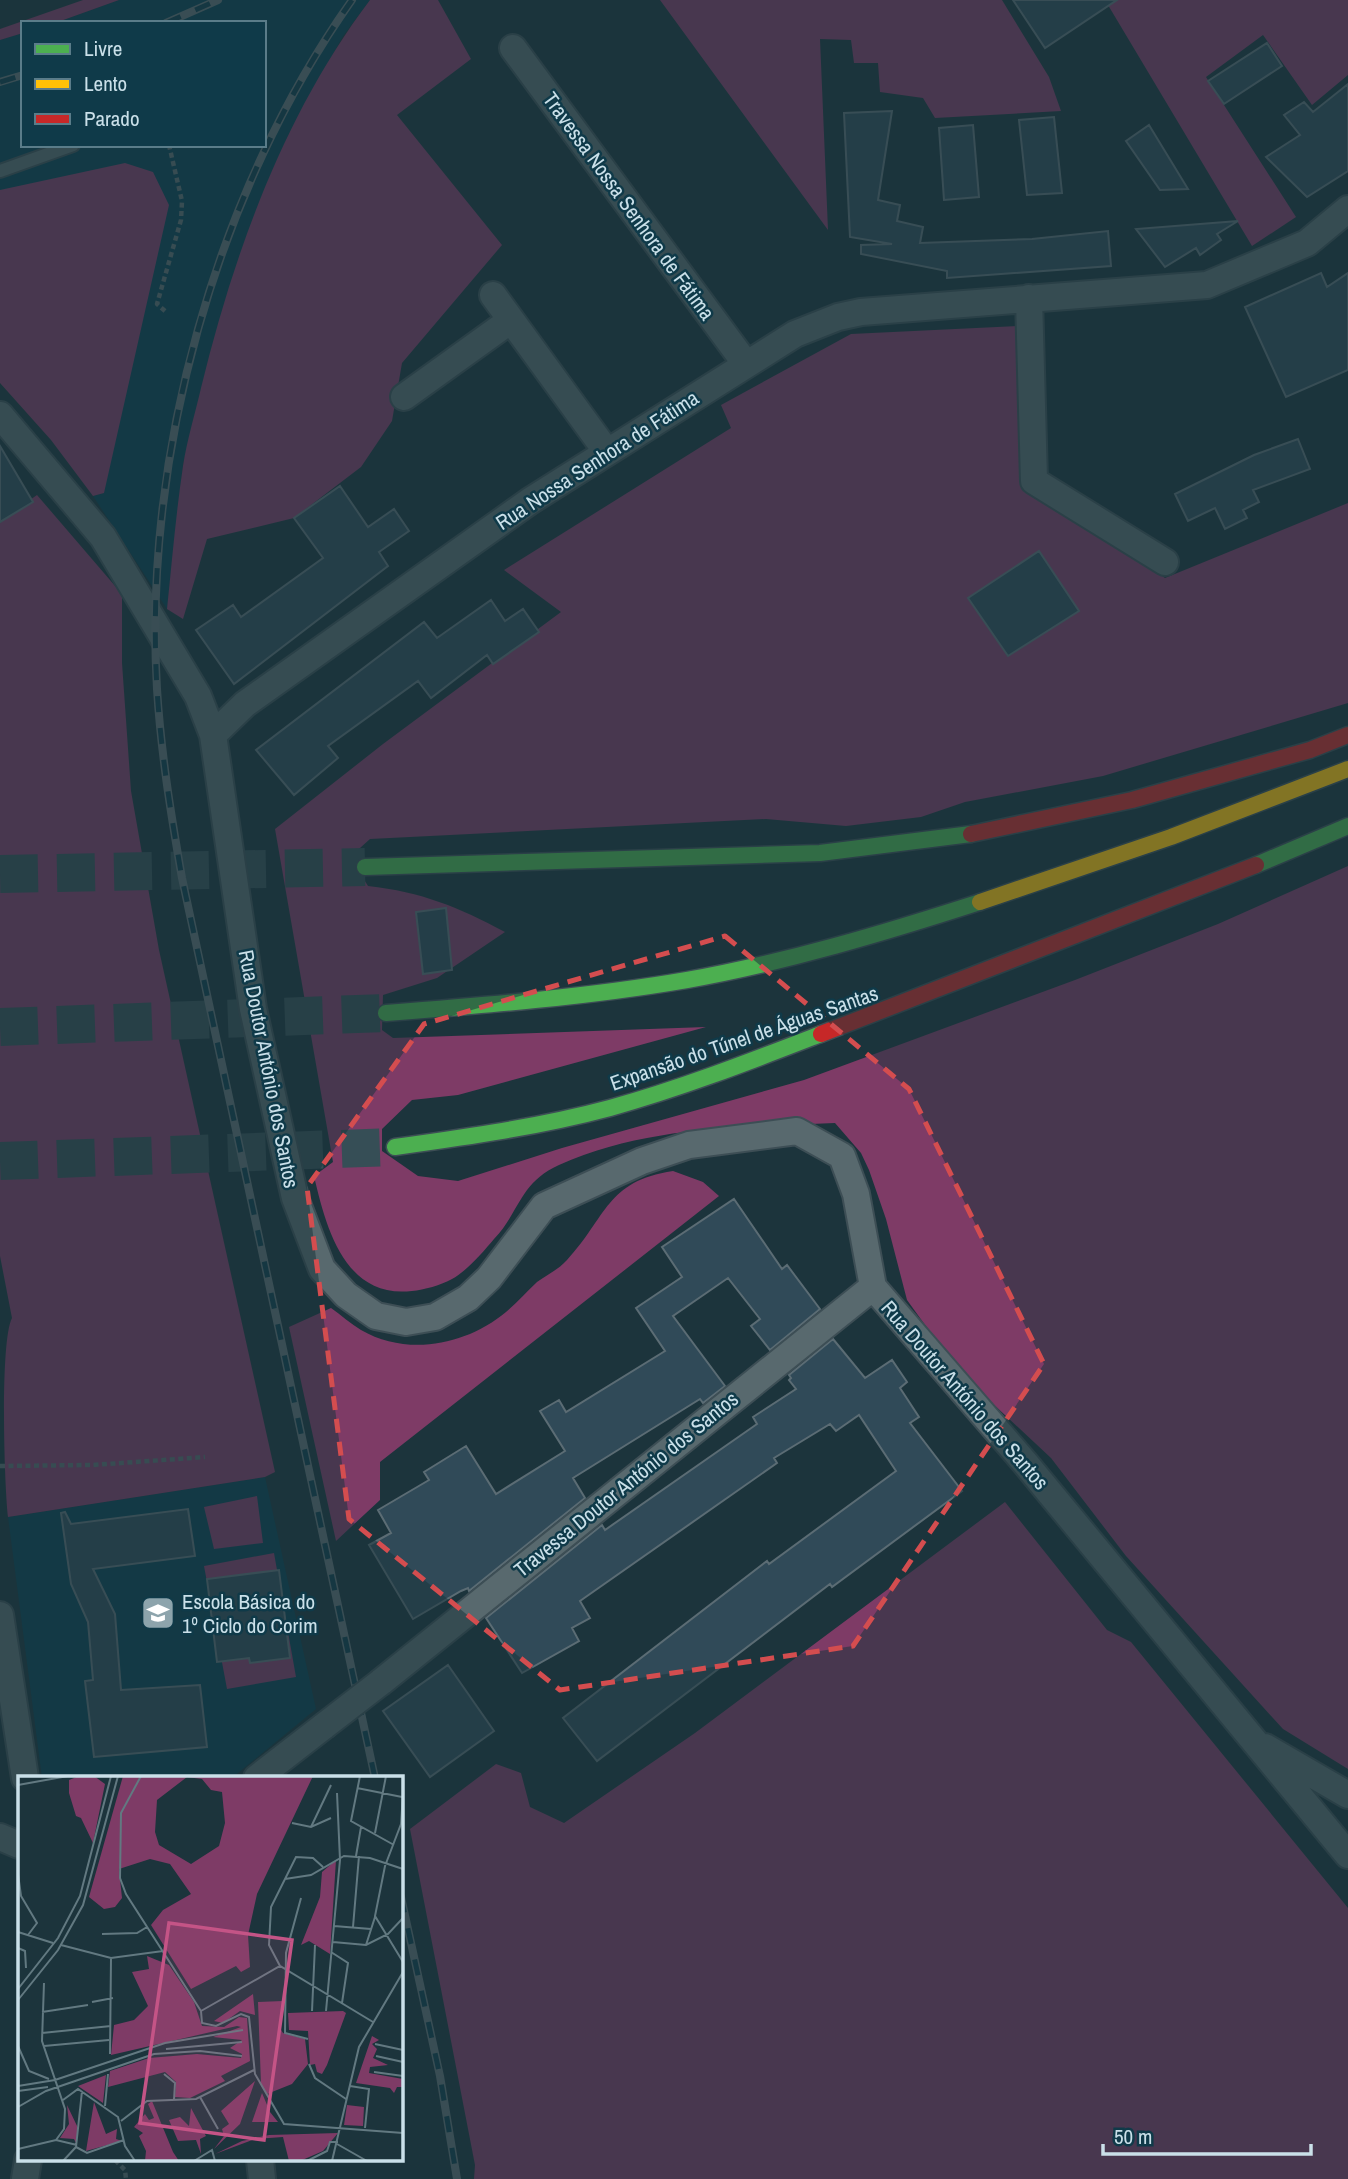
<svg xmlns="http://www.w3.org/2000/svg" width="1348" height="2179" font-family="'Archivo Narrow',sans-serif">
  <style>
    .built { fill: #0a3f50 }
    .green { fill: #7e3b66 }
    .building { fill: #304a58; stroke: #5b6c74; stroke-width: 2 }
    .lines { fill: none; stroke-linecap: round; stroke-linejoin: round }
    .highway-tunnel { stroke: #364e56; stroke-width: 38; stroke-dasharray: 38 19; stroke-linecap: butt }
    .lane-casing { stroke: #3d4e55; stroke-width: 16 }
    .street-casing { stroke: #3d4e55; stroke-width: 30 }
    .fast-casing { stroke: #3d4e55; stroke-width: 19 }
    .slow-casing { stroke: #3d4e55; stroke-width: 19 }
    .jam-casing { stroke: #3d4e55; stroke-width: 19 }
    .path { stroke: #59686d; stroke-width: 4.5; stroke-dasharray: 5 3.5; stroke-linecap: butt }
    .lane { stroke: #58696e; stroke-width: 12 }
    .street { stroke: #58696e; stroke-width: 26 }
    .fast { stroke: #4caf50; stroke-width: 16 }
    .slow { stroke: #ffc107; stroke-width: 16 }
    .jam { stroke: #c62828; stroke-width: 16 }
    .rail-casing { stroke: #5d6c72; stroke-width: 8 }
    .rail { stroke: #0f3a49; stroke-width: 5; stroke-dasharray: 16; stroke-linecap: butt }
    .street-bridge-casing { stroke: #3d4e55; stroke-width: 30; stroke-linecap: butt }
    .street-bridge { stroke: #58696e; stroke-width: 26 }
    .marked { fill: none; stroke: #d44d4f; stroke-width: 5; stroke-dasharray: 14 9; stroke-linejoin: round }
    .labels { text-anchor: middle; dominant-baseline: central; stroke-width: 5; stroke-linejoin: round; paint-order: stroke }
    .street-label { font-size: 21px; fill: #cae0e9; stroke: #0f3a49 }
    .poi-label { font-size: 21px; fill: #cae0e9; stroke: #0f3a49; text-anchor: start }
    .inset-road { fill: none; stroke: #627981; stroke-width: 2 }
    .view { fill: #c45486; fill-opacity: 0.15; stroke: #c45486; stroke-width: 3.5 }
    .inset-edge { fill: none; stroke: #cae0e9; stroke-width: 3.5 }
  </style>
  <rect width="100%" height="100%" fill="#1c343c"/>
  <path class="built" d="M119 0H370L343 36 287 138 246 238 211 350 183 464 167 609 93 496 104 493 0 190V40L23 33V145H264V23H55Z
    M265 1477 316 1709 232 1778H42L8 1517Z"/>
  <path class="green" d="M83 0H119L55 23H23V33L0 40V29Z
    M370 0H438L471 59 397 115 502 245 402 363 392 421 361 467 294 518 207 539 183 619 167 609C172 561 176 513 183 466 187 440 195 414 201 388 234 252 285 112 370 0Z
    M660 0H1002L1049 77 1061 111 935 118 923 98 880 92 878 63H854L851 40 820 39 828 230Z
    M1105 0H1348V75L1312 105 1263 35 1206 77 1296 217 1252 246Z
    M125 163 153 172 169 205 104 493 93 496 51 440 0 383V190Z
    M1019 326 1020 476 1031 495 1109 539 1165 578 1348 503V703L1103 776 965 802 921 817 846 826 766 819 370 839 350 857 368 886C422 892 458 907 505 932L437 978 383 995 382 1030 393 1038 706 1027 458 1095 412 1100 382 1129V1151L418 1176 458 1181 562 1148 804 1080 1075 980 1218 924 1348 866V1769L1283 1729 1126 1556 1051 1458 959 1372 907 1300 886 1219 869 1170 861 1153 835 1123C741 1127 647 1126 559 1165 519 1183 520 1212 494 1239 483 1252 467 1271 452 1279 441 1285 424 1290 412 1291 345 1299 326 1228 314 1176L333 1162 275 829 383 744 561 612 504 570 731 428 721 405 851 334Z
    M37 495 122 594V663L131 791 159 950 275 1472 265 1477 8 1517C4 1481 0 1341 12 1318L0 1256V521Z
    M673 1171 703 1182 719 1196 380 1462V1500L336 1541 289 1327 331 1308C341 1315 351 1324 361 1330 408 1357 466 1345 506 1312 517 1303 526 1292 537 1282 547 1275 559 1269 567 1260 607 1217 606 1181 673 1171Z
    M257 1496 263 1543 214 1549 204 1507Z
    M1005 1502 1107 1630 1131 1642 1348 1908V2179H474L475 2165 410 1829 496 1764 521 1773 530 1807 564 1823 695 1733Z
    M274 1553 296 1677 227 1689 204 1566Z"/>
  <path class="building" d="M1013 0H1117L1045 48Z
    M1267 43 1282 66 1224 104 1208 81Z
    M1348 84V171L1307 197 1266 157 1300 135 1284 115 1304 102 1313 112Z
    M892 111 878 200 900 205 897 221 923 227 920 243 1032 239 1108 231 1111 266 947 278V271L861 254V245L892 244 850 237 844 113Z
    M1054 117 1062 193 1027 195 1019 120Z
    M973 125 979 197 944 200 939 128Z
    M1149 125 1188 189 1160 190 1126 141Z
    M1238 221 1217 234 1221 240 1200 255 1196 248 1165 267 1136 229Z
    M1321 273 1327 287 1348 273V370L1286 397 1245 307Z
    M1298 439 1310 469 1253 490 1259 502 1243 510 1247 518 1225 529 1215 508 1188 521 1175 494 1254 455Z
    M0 446 33 502 0 522Z
    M340 486 368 527 394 509 409 531 379 552 388 566 234 684 196 630 233 605 241 617 323 558 294 518Z
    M1039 551 1079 611 1008 656 968 598Z
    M491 600 505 621 523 609 539 632 493 664 487 655 431 698 418 681 328 746 338 758 294 795 256 750 424 622 437 638Z
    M446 908 452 970 423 974 416 912Z
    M734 1199 782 1269 787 1265 820 1309 770 1350 751 1326 760 1319 728 1278 673 1316 725 1386 703 1403 700 1399 573 1478 585 1498 469 1591 468 1588 461 1591 413 1619 369 1545 391 1533 378 1510 429 1480 424 1472 466 1446 496 1494 565 1451 540 1411 559 1400 566 1412 665 1351 636 1308 682 1277 662 1247Z
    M833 1339 865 1378 892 1360 907 1382 900 1388 919 1417 910 1423 962 1491 832 1587 830 1584 597 1761 563 1718 767 1561 769 1564 896 1471 859 1415 836 1431 830 1424 774 1458 777 1463 580 1601 590 1618 572 1628 579 1641 522 1673 486 1618 602 1525 605 1530 757 1424 753 1417 796 1389 789 1380 791 1378 789 1375Z
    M188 1509 195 1556 93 1569 115 1614 121 1690 200 1685 207 1747 94 1757 85 1681 93 1680 88 1622 71 1584 61 1513 65 1512 71 1524Z
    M279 1570 290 1658 250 1663 249 1658 217 1662 207 1579Z
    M448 1665 494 1731 430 1777 383 1711Z"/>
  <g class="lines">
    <path class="highway-tunnel" d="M0 874 365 867
      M0 1027 386 1013
      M0 1161 395 1147"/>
    <defs>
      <path id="lane" d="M0 171 73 145"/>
      <path id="street" d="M513 48 746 364
        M493 295 607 452
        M1029 298 1034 481 1165 562
        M404 397 511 320
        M0 415 103 537 198 696 213 735 253 1009 295 1198 322 1269 346 1295 376 1316 406 1322 435 1317 468 1298 489 1278 544 1206 642 1161 689 1145 797 1131 842 1156 856 1194 873 1287 1026 1464 1348 1855
        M213 735 245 704 530 501 795 334 838 317 861 312 1207 285 1307 243 1348 209
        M0 1615 25 1778
        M381 1682 873 1287
        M1265 1747 1348 1795
        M257 1778 324 1726
        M0 1837 19 1845
        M260 2160 262 2179
        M25 2179 28 2160"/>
      <path id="fast" d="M1256 865 1348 826
        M365 867 820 853 971 834
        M386 1013C487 1005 588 997 687 980 787 962 884 933 980 902
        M395 1147C467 1137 539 1127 610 1108 682 1088 751 1061 821 1034"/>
      <path id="slow" d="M980 902 1171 837 1348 769"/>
      <path id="jam" d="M971 834 1132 800 1310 750 1348 735
        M821 1034 1256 865"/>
    </defs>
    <use href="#lane" class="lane-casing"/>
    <use href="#street" class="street-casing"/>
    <use href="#fast" class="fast-casing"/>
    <use href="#slow" class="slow-casing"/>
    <use href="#jam" class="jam-casing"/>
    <path class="path" d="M165 311 157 304 181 220 182 201 169 145
      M0 1466 93 1465 205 1457
      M115 2160 125 2170 126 2179"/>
    <use href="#lane" class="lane"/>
    <use href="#street" class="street"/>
    <use href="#fast" class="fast"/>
    <use href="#slow" class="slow"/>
    <use href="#jam" class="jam"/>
    <defs>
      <path id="rail" d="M352 0C216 192 143 454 157 689 161 753 171 815 182 878L375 1778
        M166 23 218 0
        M0 82 23 75
        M401 1897 440 2076 457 2179"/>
    </defs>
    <use href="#rail" class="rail-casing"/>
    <use href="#rail" class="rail"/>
    <defs>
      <path id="street-bridge" d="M324 1726 381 1682"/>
    </defs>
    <use href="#street-bridge" class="street-bridge-casing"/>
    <use href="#street-bridge" class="street-bridge"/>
  </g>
  <path d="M0 0H1348V2179H0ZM725 936 909 1089 1044 1364 853 1646 560 1690 349 1519 307 1187 424 1024Z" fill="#1c343c" fill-opacity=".55" fill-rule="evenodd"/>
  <path class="marked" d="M725 936 909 1089 1044 1364 853 1646 560 1690 349 1519 307 1187 424 1024Z"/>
  <defs>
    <symbol id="school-square" viewBox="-11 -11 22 22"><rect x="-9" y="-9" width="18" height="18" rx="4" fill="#8da4ac" stroke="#0f3a49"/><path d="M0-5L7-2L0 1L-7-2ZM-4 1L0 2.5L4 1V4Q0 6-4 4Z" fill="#fff"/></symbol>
  </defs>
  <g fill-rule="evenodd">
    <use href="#school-square" x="139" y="1594" width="38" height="38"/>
  </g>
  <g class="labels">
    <g class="street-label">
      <text transform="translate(629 206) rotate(54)">Travessa Nossa Senhora de Fátima</text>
      <text transform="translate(597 460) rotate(-33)">Rua Nossa Senhora de Fátima</text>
      <text transform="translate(744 1038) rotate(-19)">Expansão do Túnel de Águas Santas</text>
      <text transform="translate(269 1069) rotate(79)">Rua Doutor António dos Santos</text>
      <text transform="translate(965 1395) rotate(49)">Rua Doutor António dos Santos</text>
      <text transform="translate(626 1484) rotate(-39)">Travessa Doutor António dos Santos</text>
    </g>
    <g class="poi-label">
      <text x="182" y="1601">Escola Básica do<tspan x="182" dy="24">1º Ciclo do Corim</tspan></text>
    </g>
  </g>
  <g transform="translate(18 1776)">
    <rect width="385" height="385" fill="#1c343c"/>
    <path d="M61 0H76L87 8 75 67 63 42 58 40 51 17V4ZM105 0H295L239 118 230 159 232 191 223 196 218 190 173 213 133 149 145 134 173 118 152 88 132 83 101 93 104 122 97 131 86 133 71 121ZM169 1 184 3 193 14 204 16 207 47 201 70 173 88 141 69 137 56 139 24ZM318 84 312 178 291 165 283 169 302 121 304 96ZM129 180 151 189 176 226 184 250 206 251 221 241 229 242 232 285 203 300 207 305 172 322 157 321 158 306 147 296 90 311 92 295 131 282 179 278 223 282 224 278 212 272 224 264 195 261 223 251 219 250 93 279 96 249 116 244 130 230 114 196 131 193ZM235 218 237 239 222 235 205 247 196 245ZM265 225 262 252 265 257 287 263 290 288 274 308 249 318 243 308 240 226ZM325 235 328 237 309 289 304 298 299 296 297 288 292 289 290 255 271 254 270 237ZM354 260 361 264 354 268 359 273 355 282 370 289 352 291 351 297 385 303V311H379L376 317 372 312 338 307ZM88 299 85 327 60 310ZM237 305 222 348 196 373 206 360 204 353 211 348 203 335ZM244 317 252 336 260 346H234ZM134 325 155 376 161 385H127L128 375 121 360 125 357 116 351 127 338 131 344 136 342 130 328ZM76 326 88 358 99 353 98 363 104 365 68 375ZM49 329 60 352 58 367 56 363 42 362 51 348ZM329 329 346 331 345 350 326 349ZM173 332 188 360 182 363 183 378 178 364 160 365 151 344 162 341 171 350ZM320 357 305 375 282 385H271L265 361 237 363 197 378 224 365 251 359Z" fill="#7e3b66" fill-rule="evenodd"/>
    <path class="inset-road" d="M123 0 103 37 102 102 108 118 183 235 184 247 198 250 223 238 231 241 237 298 266 348 385 357M342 0 333 45 376 69M0 9 50 0M339 12 384 21M385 18 383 48 367 90 357 140 385 186M274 47 293 51 313 42M293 51 313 9M357 57 368 0M338 80 343 51M0 98 3 120 19 147 10 159M267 103 293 99 326 80 352 82 385 93M283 122 268 177 267 257 290 263M316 150 353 153M335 151 341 80M0 156 35 167M84 158 119 157 129 151M315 166 348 169 370 158 385 142M43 169 93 182 145 175M348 169 357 141M0 172 7 175 8 192M313 176 330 187 324 227M262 190 251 169 253 131 278 81 295 82 305 91M26 207 24 265 47 333 46 353 38 364M0 213 40 162 62 120 93 0M0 224 40 174 65 129 100 0M74 226 95 222M183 235 262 190 355 246M294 235 297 169M308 235 322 84 319 17M24 236 70 229M24 257 93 250M357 268 385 274M0 270 11 295 31 303M26 270 91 264M148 273 224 266M92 278 93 182M358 280 385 286M291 288 297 302 328 323M356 296 385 300M146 298 157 307 156 324M0 310 37 304 147 267 225 254M332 310 351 313 347 352M0 315 30 311M182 321 200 353M45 324 60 313 100 341 107 370 117 385M87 330 90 298M0 331 28 315 136 278 182 275 224 280M103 345 129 325 178 323 236 294M319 368 349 385M58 371 69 377 106 364M0 373 38 364 59 369M45 385 58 371 64 315M176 385 194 374 197 385M289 385 309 375 312 366H320M314 385 341 271 385 196"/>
    <path class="view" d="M151 147 274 164 246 364 122 347Z"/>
    <rect width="385" height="385" class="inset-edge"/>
  </g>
  <rect x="21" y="21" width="245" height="126" fill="#0f3a49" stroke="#5a7c89" stroke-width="2"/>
  <rect x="35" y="44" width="35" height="10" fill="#4caf50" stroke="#5a7c89" stroke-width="2"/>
  <text x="84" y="56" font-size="21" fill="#cae0e9">Livre</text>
  <rect x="35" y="79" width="35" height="10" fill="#ffc107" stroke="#5a7c89" stroke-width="2"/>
  <text x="84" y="91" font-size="21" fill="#cae0e9">Lento</text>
  <rect x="35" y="114" width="35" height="10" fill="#c62828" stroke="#5a7c89" stroke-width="2"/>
  <text x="84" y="126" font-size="21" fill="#cae0e9">Parado</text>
  <path d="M1103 2144v10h208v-10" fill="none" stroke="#cae0e9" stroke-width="3.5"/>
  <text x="1114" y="2144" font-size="21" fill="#cae0e9" stroke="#0f3a49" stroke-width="5" paint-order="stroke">50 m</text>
</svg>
